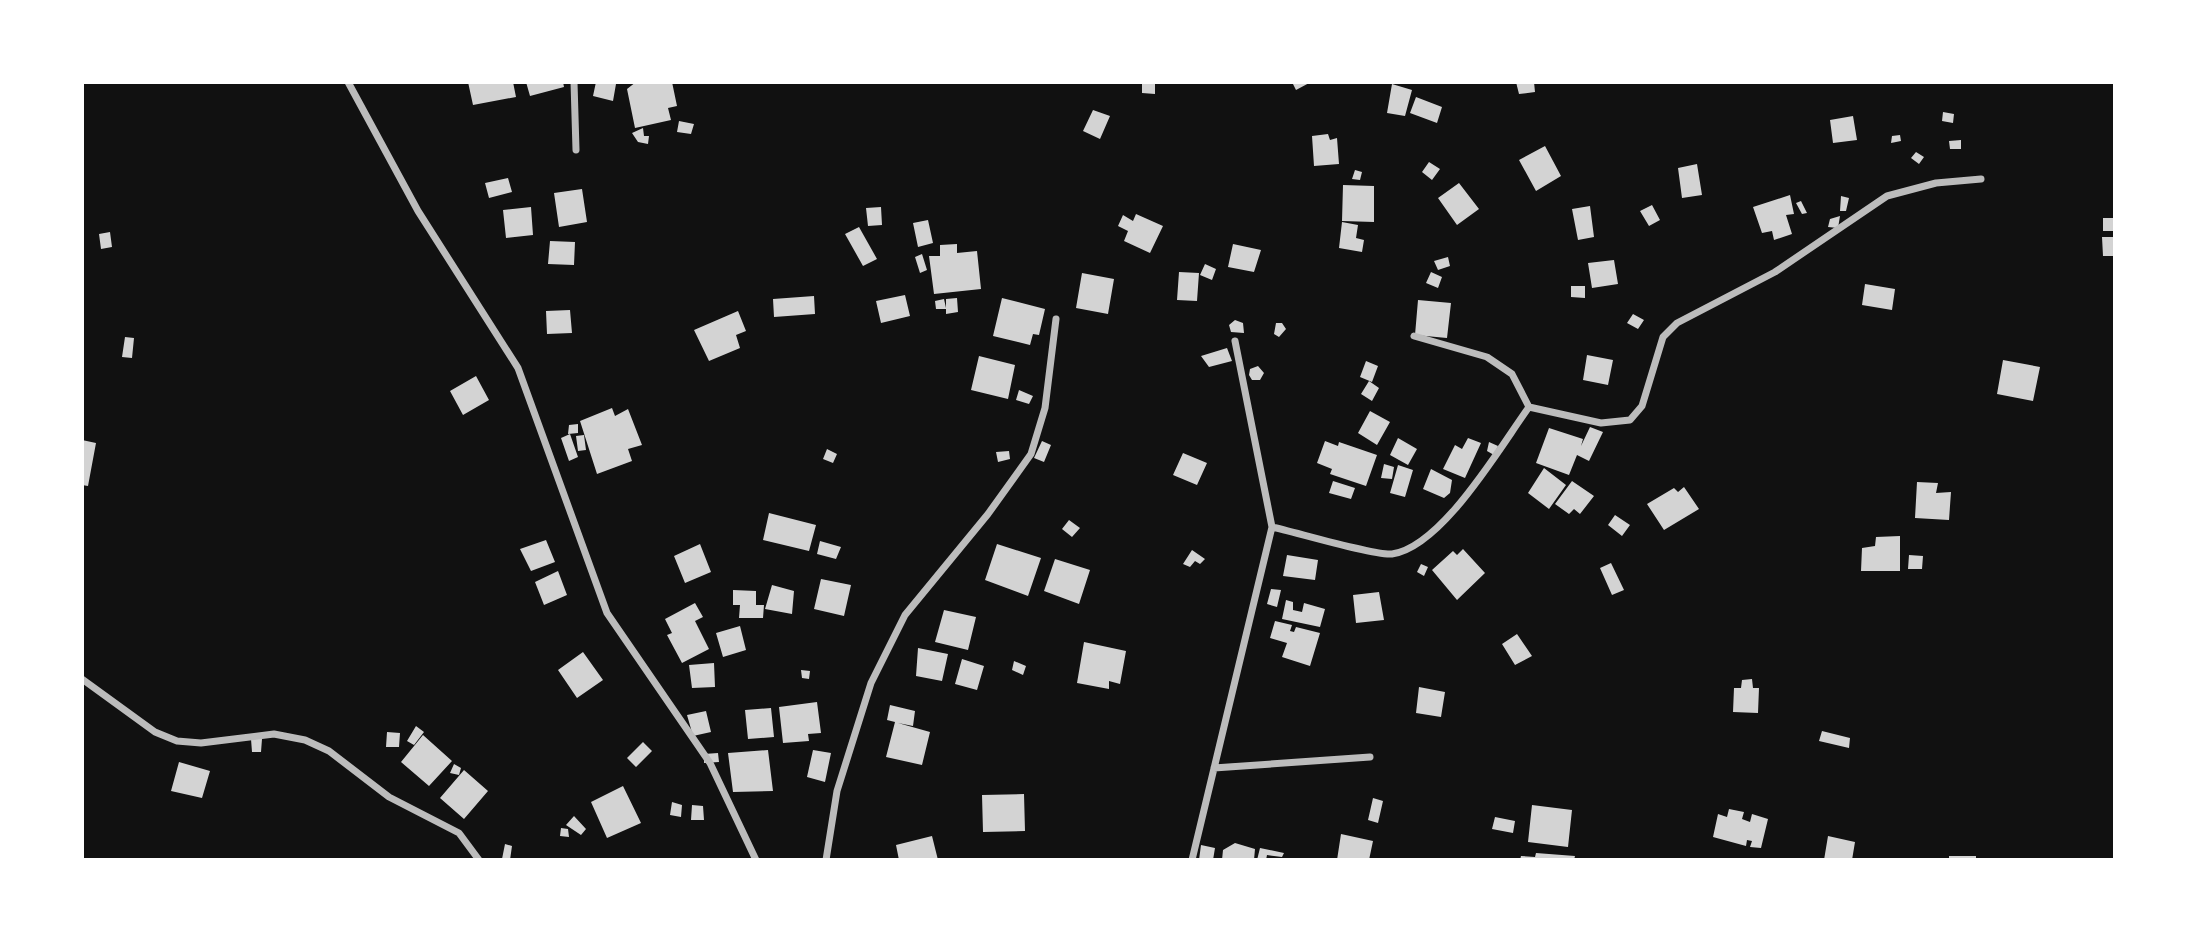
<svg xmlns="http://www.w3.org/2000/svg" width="2197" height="942" font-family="Raleway,sans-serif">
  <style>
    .building { fill: #d3d3d3 }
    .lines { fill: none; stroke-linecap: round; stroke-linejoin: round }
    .minor { stroke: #bcbcbc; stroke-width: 7 }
  </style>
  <rect width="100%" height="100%" fill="#111"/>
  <path class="building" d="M468 82H513L516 97 473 105Z
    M526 82H563L564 87 530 96Z
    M596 82 616 84 613 101 593 96Z
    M636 82H672L677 106 668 108 671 120 635 128 627 89Z
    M1142 82H1155V94L1142 93Z
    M1292 82H1311L1296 90Z
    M1516 82H1534L1535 92 1519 94Z
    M1392 84 1412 90 1405 116 1387 113Z
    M1416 97 1442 107 1437 123 1410 113Z
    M1093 110 1110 116 1100 139 1083 131Z
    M1943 112 1954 114 1953 123 1942 121Z
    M1853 116 1857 140 1833 143 1830 120Z
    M679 121 694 124 691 134 677 132Z
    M643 128 644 136H649L648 144 638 142 632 133Z
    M1328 134 1330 140 1337 138 1339 164 1314 166 1312 136Z
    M1900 135 1901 141 1891 143 1892 136Z
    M1961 140V149H1950L1949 141Z
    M1545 146 1561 176 1536 191 1519 160Z
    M1916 152 1924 157 1919 164 1911 158Z
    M1429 162 1440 169 1432 180 1422 172Z
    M1697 164 1702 195 1682 198 1678 168Z
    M1355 170 1362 172 1360 180 1352 179Z
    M508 178 512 192 489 198 485 183Z
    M1459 183 1479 209 1457 225 1438 198Z
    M1343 185 1374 186V222L1342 221Z
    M582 189 587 222 559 227 554 193Z
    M1790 195 1794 214 1786 215 1792 234 1774 240 1772 231 1762 233 1753 207Z
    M1841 196 1849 198 1846 211H1840Z
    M1801 201 1807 213 1802 214 1796 203Z
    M1652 205 1660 220 1649 226 1640 211Z
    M1590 206 1594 237 1578 240 1572 209Z
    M531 207 533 235 506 238 503 210Z
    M881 207 882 225 868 226 866 208Z
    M1136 214 1163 226 1150 253 1124 241 1128 231 1118 226 1123 215 1133 221Z
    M1840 216 1838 228 1828 227 1830 219Z
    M2103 218H2115V231H2103Z
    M928 220 933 243 918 247 913 223Z
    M1342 222 1358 225 1356 238 1364 240 1362 252 1339 248Z
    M859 227 877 259 863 266 845 234Z
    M110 232 112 247 101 249 99 234Z
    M2102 237H2115V256H2103Z
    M550 241 575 242 574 265 548 264Z
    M957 244V253L977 251 981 289 934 294 929 256H940V245Z
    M1233 244 1261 250 1254 272 1228 267Z
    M922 254 927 270 920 273 915 257Z
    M1448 257 1450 266 1438 270 1434 261Z
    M1614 260 1618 284 1592 288 1588 263Z
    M1205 264 1216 269 1212 280 1200 275Z
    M1179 272 1199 273 1197 301 1177 300Z
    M1431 272 1442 277 1438 288 1426 283Z
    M1082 273 1114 279 1108 314 1076 308Z
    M1865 284 1895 289 1892 310 1862 305Z
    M1571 286H1585V298L1571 297Z
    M905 295 910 316 881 323 876 301Z
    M814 296 815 314 774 317 773 299Z
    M957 298 958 312 946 314V309H936L935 301 944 299 946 308V299Z
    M1002 298 1045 309 1039 335 1033 334 1030 345 993 336Z
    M1418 300 1451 303 1447 338 1415 335Z
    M570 310 572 333 547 334 546 311Z
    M738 311 746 331 736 335 740 348 709 361 694 330Z
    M1633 314 1644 320 1638 329 1627 323Z
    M1235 320 1243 323 1244 333 1231 332 1229 325Z
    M1276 323H1282L1286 329 1279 337 1274 334Z
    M125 337 134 338 132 358 122 357Z
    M1227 348 1232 361 1209 367 1201 356Z
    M1587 355 1613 360 1608 385 1583 380Z
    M979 356 1015 365 1008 399 971 390Z
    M2003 360 2040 367 2033 401 1997 394Z
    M1366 361 1378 366 1372 382 1360 377Z
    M1258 366 1264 373 1260 380H1252L1249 375 1250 369Z
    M476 376 489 400 463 415 450 391Z
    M1369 381 1379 388 1372 401 1361 394Z
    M1019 390 1033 396 1029 404 1016 400Z
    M612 408 615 416 628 409 642 445 628 449 632 461 597 474 580 421Z
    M1370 411 1390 422 1377 445 1358 433Z
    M578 424V433L568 434 569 425Z
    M1590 427 1603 432 1589 461 1577 455 1569 475 1536 463 1549 428 1583 439 1581 446Z
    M570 434 578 457 569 461 561 438Z
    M584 435 586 450 578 451 576 436Z
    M1398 438 1417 449 1408 465 1390 455Z
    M1468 438 1481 443 1465 478 1443 469 1455 445 1462 449Z
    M82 440 96 443 88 486 82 485Z
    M1042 441 1051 445 1044 462 1034 458Z
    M1325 441 1338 446 1339 442 1377 455 1366 486 1330 474 1332 469 1317 463Z
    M1489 442 1498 446 1494 455 1487 451Z
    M827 449 837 454 833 463 823 459Z
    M1009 451 1010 459 998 462 996 452Z
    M1183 453 1207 463 1197 485 1173 475Z
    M1384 464 1394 467 1392 479 1381 478Z
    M1398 465 1413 470 1405 497 1390 493Z
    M1544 468 1566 485 1549 509 1528 493Z
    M1431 469 1452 480 1450 493 1444 498 1423 489Z
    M1333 481 1355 488 1351 499 1329 493Z
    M1572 481 1594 496 1580 514 1574 509 1569 514 1555 504Z
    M1917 482 1938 483 1936 493 1951 492 1949 520 1915 518Z
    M1684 487 1699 509 1664 530 1647 504 1674 488 1678 492Z
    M769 513 816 525 809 551 763 540Z
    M1615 515 1630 525 1622 536 1608 525Z
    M1069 520 1080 528 1072 537 1062 529Z
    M1900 536V571H1861L1862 548 1875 546 1876 537Z
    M546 540 555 562 531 571 520 549Z
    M820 541 841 547 836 559 817 554Z
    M700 544 711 572 685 583 674 556Z
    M997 544 1041 558 1028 596 985 580Z
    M1463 549 1485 573 1457 600 1432 570 1453 551 1457 555Z
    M1192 550 1205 559 1200 564 1195 561 1190 567 1183 564Z
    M1287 555 1318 560 1315 580 1283 576Z
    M1909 555 1923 556 1922 569H1908Z
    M1055 559 1090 570 1079 604 1044 591Z
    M1611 563 1624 590 1612 595 1600 568Z
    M1421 564 1428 567 1424 576 1417 572Z
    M558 571 567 595 544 605 535 582Z
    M821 579 851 585 844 616 814 609Z
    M772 585 794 591 792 614 765 609Z
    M1271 589 1281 590 1277 607 1267 604Z
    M733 590 756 591V605H764L763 618H739L740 605H733Z
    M1379 592 1384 620 1356 623 1353 595Z
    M1286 600 1293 602V610L1302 612 1304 603 1325 609 1320 627 1282 619Z
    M695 603 703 617 695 621 709 649 682 663 667 635 672 633 665 619Z
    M944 610 976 617 968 650 935 642Z
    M1275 621 1292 625 1290 631 1294 632 1296 627 1320 633 1310 666 1282 657 1287 643 1270 638Z
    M740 626 746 650 723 657 716 633Z
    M1517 634 1532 656 1515 665 1502 644Z
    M1084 642 1126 651 1120 684 1109 681V689L1077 683Z
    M918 648 948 654 942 681 916 676Z
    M583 652 603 680 577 698 558 670Z
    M962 659 984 666 977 690 955 684Z
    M1014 661 1026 666 1023 675 1012 670Z
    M714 663 715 687 692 688 689 665Z
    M801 670 810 671 809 679 802 678Z
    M1752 679 1753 688H1759L1758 713 1733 712 1734 688H1741L1742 680Z
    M1419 687 1445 692 1441 717 1416 713Z
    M817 702 821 733 808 734 809 741 783 743 779 707Z
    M890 705 915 711 913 726 898 723 930 732 922 765 886 757 895 722 887 720Z
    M771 708 774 737 748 739 745 710Z
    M706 711 711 732 693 736 687 715Z
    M416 726 424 732 414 745 407 741Z
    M1822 731 1850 738 1849 748 1819 741Z
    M387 732 400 733 399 747H386Z
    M423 735 452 761 429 786 401 762Z
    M251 739H262L261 752H252Z
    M643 742 652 751 636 767 627 758Z
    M768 750 773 791 733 792 728 753Z
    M813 750 831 753 825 782 807 777Z
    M718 753 719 762 704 763V754Z
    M179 762 210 771 202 798 171 791Z
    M454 764 461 768 459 775 450 773Z
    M464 770 488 791 464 819 440 798Z
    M623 786 641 823 607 838 591 802Z
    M1024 794 1025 831 983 832 982 795Z
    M1373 798 1383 801 1378 823 1368 820Z
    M672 802 682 805 681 817 670 815Z
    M692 805 703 806 704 820H691Z
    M1532 805 1572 810 1568 847 1528 842Z
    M1729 809 1744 812 1742 819 1750 822 1752 814 1768 819 1761 848 1750 847 1752 841 1747 840 1746 846 1713 837 1718 814 1727 817Z
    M574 816 586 829 581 835 566 825Z
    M1495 817 1515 821 1513 833 1492 829Z
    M561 828 568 829 569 837 560 836Z
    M1341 834 1373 841 1369 860H1337Z
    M932 836 938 860H899L896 845Z
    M1828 836 1855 842 1852 860H1824Z
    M1235 843 1255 849 1254 860H1222L1223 850Z
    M505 844 512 846 510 860 502 859Z
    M1201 845 1215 848 1213 860H1199Z
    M1260 848 1284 853 1282 857 1267 855 1266 860H1257Z
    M1536 853 1575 856 1574 860H1520L1521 856 1535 857Z
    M1949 856H1976V860H1949Z"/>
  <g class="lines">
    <path class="minor" d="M348 82 418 211 518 368 607 613 710 763 756 860
      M574 82 576 150
      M1529 407 1601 423 1630 420 1642 406 1663 337 1677 323 1775 272 1887 196 1936 183 1981 179
      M1272 527C1295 532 1375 556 1392 554 1442 547 1500 447 1529 407L1512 374 1487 357 1414 336
      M82 679 155 732 177 741 201 743 274 734 305 740 329 751 389 797 459 833 479 860
      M1214 768 1370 757
      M826 860 837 791 871 683 905 615 988 514 1031 454 1045 408 1056 319
      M1192 860 1272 527 1235 341"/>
  </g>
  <rect width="2197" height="942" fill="none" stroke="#ffffff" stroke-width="168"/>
</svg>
